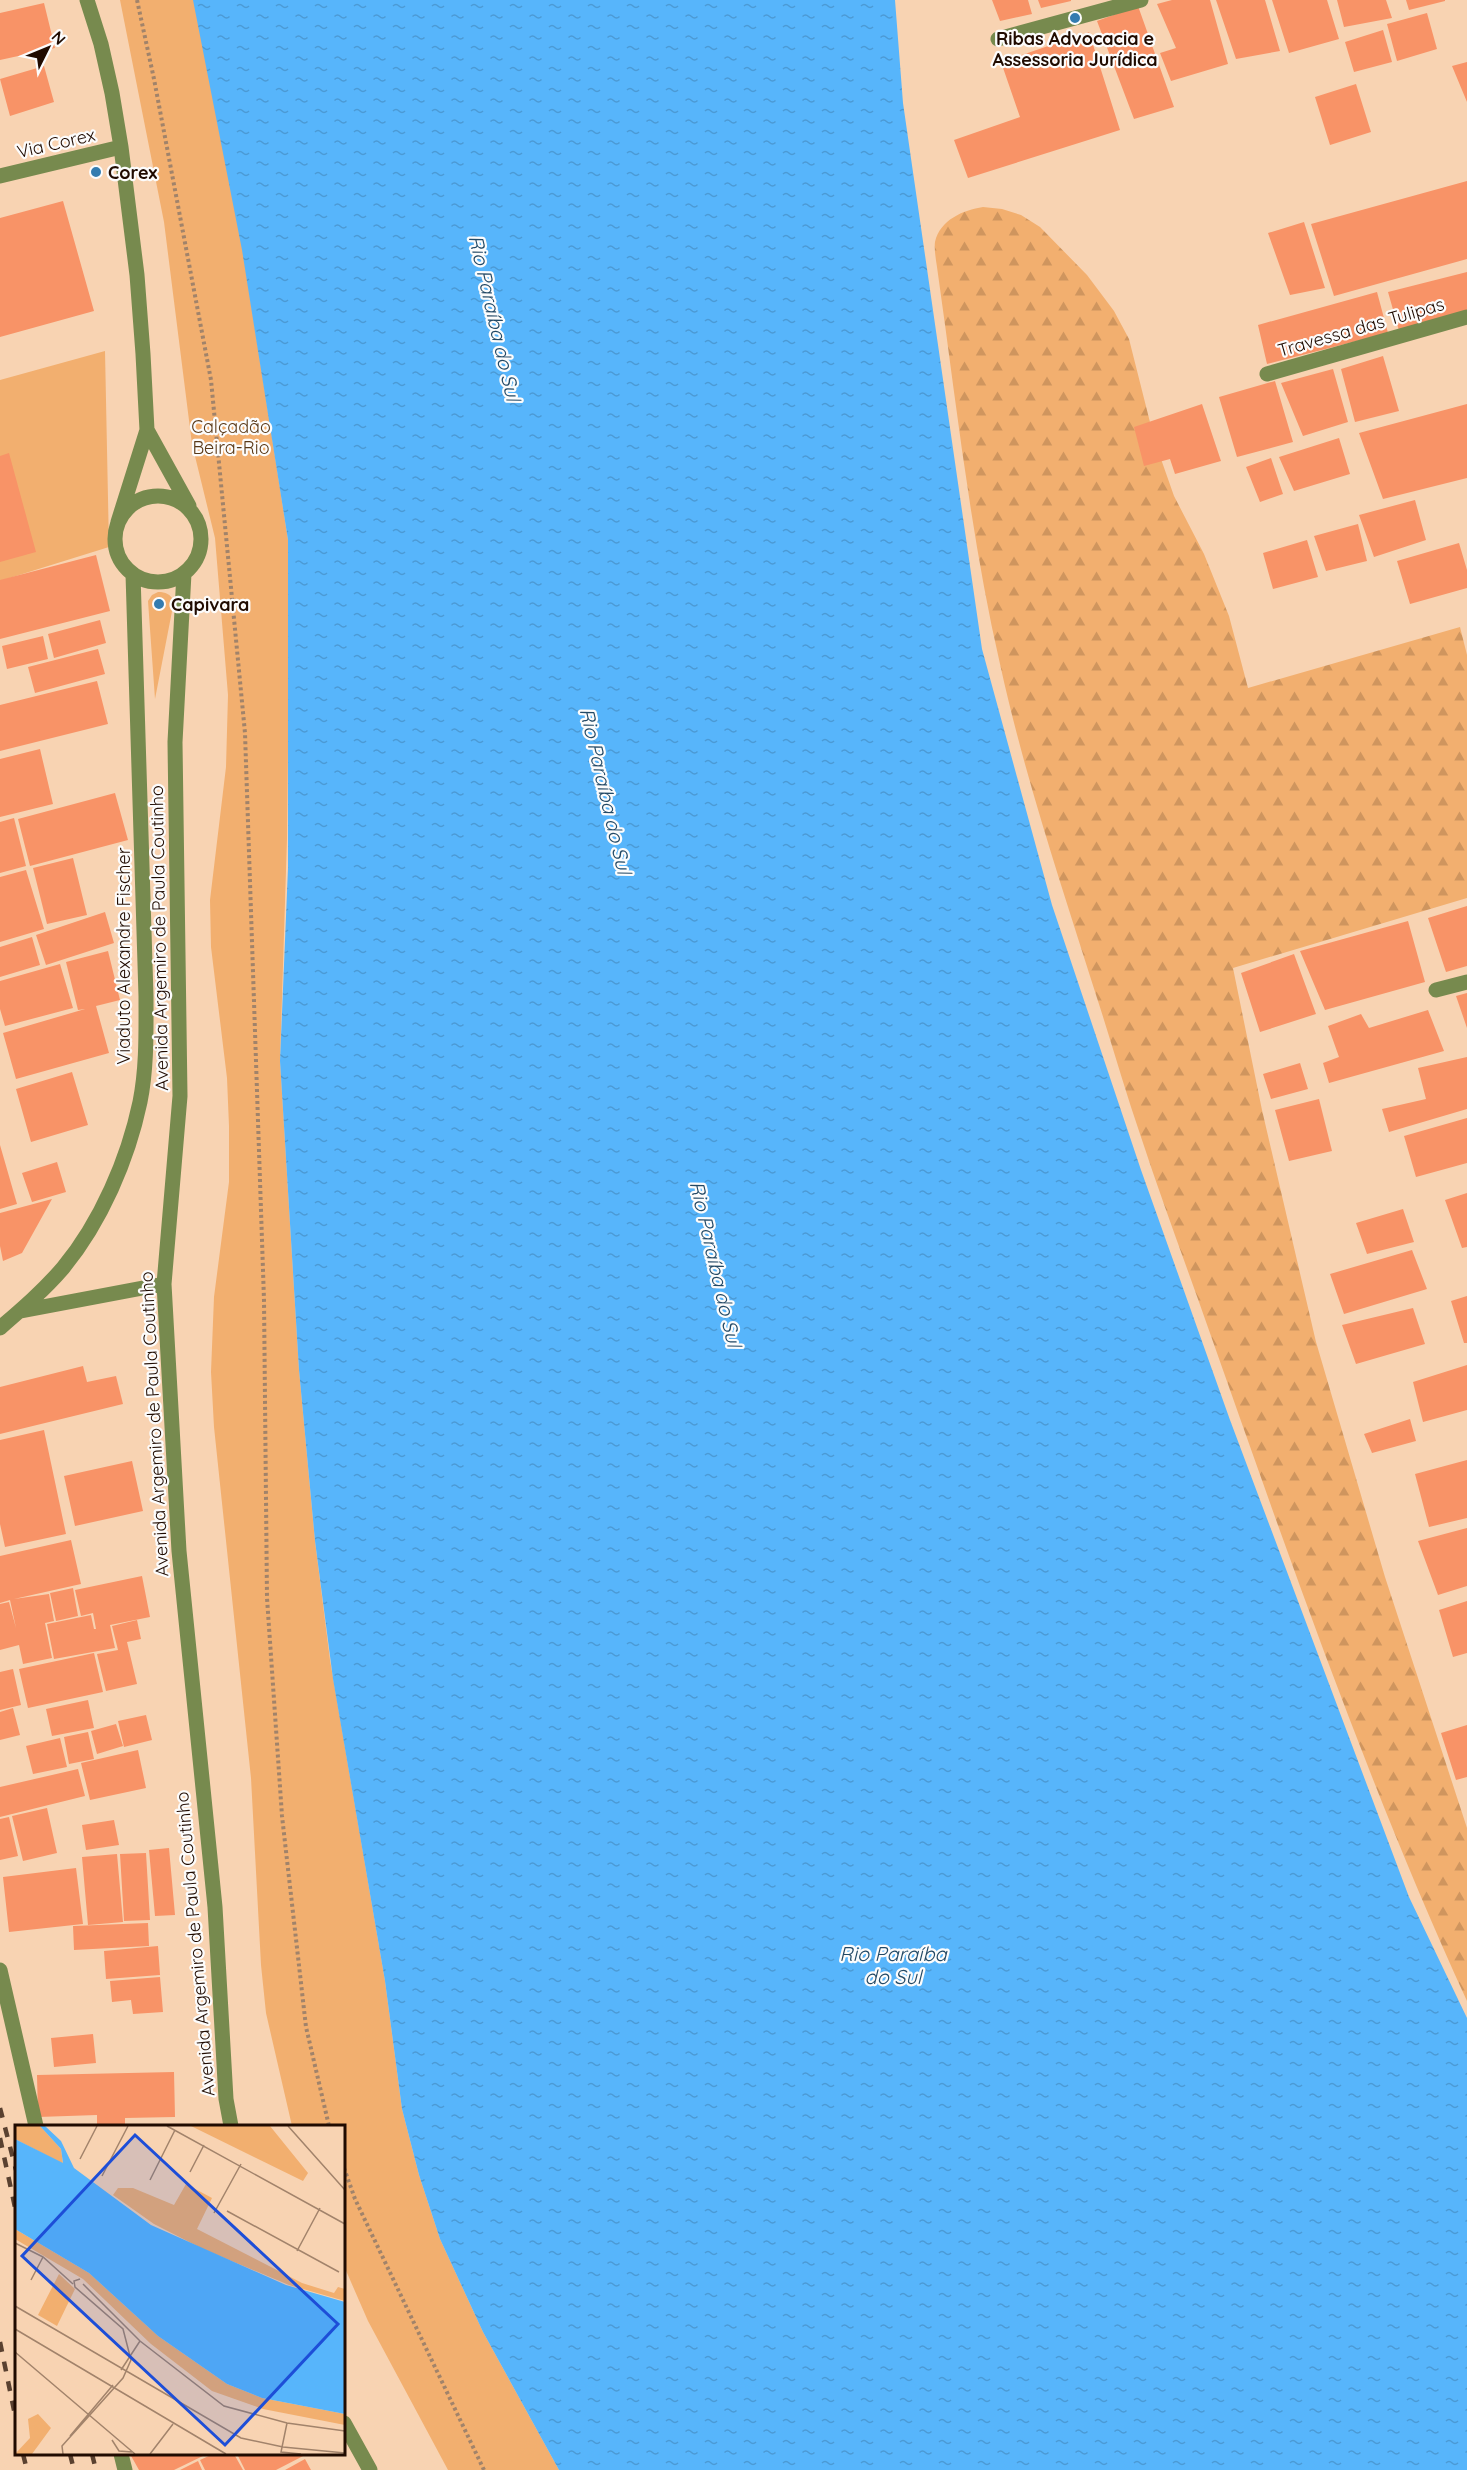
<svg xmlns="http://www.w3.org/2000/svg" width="1467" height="2470" font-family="Quicksand,sans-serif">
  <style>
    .forest { fill: url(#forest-firs) }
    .park { fill: #f2af6f }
    .water { fill: url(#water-ripples) }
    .building { fill: #f89367 }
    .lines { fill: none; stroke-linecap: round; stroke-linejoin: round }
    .path { stroke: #a1836a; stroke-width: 4; stroke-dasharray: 3 3; stroke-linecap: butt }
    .minor { stroke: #778a4e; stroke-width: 15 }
    .rail { stroke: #5a4130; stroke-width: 4.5; stroke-dasharray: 10 10; stroke-linecap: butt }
    .poi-dot { fill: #347cb0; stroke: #fcfcfc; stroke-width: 2 }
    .labels { text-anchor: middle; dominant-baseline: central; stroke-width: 4.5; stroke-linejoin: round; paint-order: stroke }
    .poi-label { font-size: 18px; font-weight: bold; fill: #200b00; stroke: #fcfcfc; text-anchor: start }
    .street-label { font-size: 18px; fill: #200b00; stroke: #fcfcfc }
    .park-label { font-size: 18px; fill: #593816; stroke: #fcfcfc }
    .water-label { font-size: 20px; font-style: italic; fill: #224966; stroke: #fcfcfc }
    .inset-road { fill: none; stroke: #a2836b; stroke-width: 1.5 }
    .view { fill: #1d4ed8; fill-opacity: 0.15; stroke: #1d4ed8; stroke-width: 3 }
    .inset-edge { fill: none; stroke: #200b00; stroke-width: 3 }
  </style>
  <defs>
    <pattern id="forest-firs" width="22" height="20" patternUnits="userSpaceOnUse" patternTransform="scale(1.5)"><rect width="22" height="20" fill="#f2af6f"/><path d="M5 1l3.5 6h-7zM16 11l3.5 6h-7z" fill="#cf955e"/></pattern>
    <pattern id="water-ripples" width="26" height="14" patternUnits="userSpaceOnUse" patternTransform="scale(1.5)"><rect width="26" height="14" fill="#57b5fb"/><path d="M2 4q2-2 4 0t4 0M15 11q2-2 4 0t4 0" fill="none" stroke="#4b9ad5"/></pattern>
  </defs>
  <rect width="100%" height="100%" fill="#f8d3b2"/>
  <path class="forest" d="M983 207 1002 209 1021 215 1040 227 1087 275 1114 311 1129 339 1155 442 1174 496 1204 554 1229 616 1248 688 1460 627 1467 655V898L1233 968 1262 1110 1316 1342 1385 1577 1467 1828V2001C1368 1785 1290 1560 1211 1336 1188 1270 1163 1204 1141 1137 1125 1091 1112 1044 1097 998 1062 887 1025 778 1000 664 970 533 956 400 937 267 936 260 934 249 935 242 940 220 963 210 983 207Z"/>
  <path class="park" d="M120 0H194L241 239 288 540 290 566 287 839 280 1061 299 1370 315 1541 330 1660 385 1981 402 2109 419 2175 440 2239 483 2332 559 2470H448L368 2321 344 2266V2126H292L266 2013 261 1965 251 1778 214 1427 211 1372 214 1297 229 1182V1126L227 1078 211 947 210 900 226 767 228 695 215 538 192 444 164 222Z
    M105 351 109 547 0 581V380Z
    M158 592C166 592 170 594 174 601L155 699 148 601 152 595Z"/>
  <path class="water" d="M193 0H895L903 103 982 649 1052 905 1141 1170 1230 1420 1409 1897 1467 2018V2470H559L483 2332 440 2239 419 2175 402 2109 385 1981 333 1679 315 1541 299 1370 280 1061 288 868V540L242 250Z"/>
  <path class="building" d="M992 0H1028L1032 14 1000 21Z
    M1038 0H1071V1L1041 8Z
    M1172 0H1210L1228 64 1171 81 1160 53 1176 48 1157 4Z
    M1216 0H1265L1280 51 1236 59Z
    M1272 0H1327L1339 39 1289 53Z
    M1337 0H1386L1392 18 1344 27Z
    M1406 0H1445V1L1409 10Z
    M44 3 55 48 0 60V13Z
    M1138 6 1174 107 1134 119 1097 21Z
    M1427 13 1437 49 1397 61 1387 24Z
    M1383 30 1392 62 1354 72 1345 42Z
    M1089 32 1120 130 968 178 954 140 1020 117 1001 62Z
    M1467 62V102L1452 66Z
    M44 66 54 102 10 116 0 79Z
    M1356 84 1371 132 1330 145 1315 97Z
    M1467 181V259L1334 296 1311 224Z
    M63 201 94 311 0 337V218Z
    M1304 222 1325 288 1290 295 1268 233Z
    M1467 272V314L1400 334 1388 292Z
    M1377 292 1388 333 1267 364 1258 325Z
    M1383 356 1399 411 1355 422 1341 369Z
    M1333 369 1348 422 1303 436 1281 383Z
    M1275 381 1293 442 1237 457 1219 397Z
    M1202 404 1221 461 1175 474 1170 459 1144 466 1134 427Z
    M1467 404V478L1383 499 1359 433Z
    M1339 438 1350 474 1294 491 1279 457Z
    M9 453 36 552 0 562V456Z
    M1271 458 1283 494 1260 502 1246 467Z
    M1415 500 1426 540 1374 557 1359 515Z
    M1358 524 1367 561 1326 571 1314 536Z
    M1307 540 1318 577 1273 589 1263 553Z
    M1459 543 1467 570V588L1410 604 1397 561Z
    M96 555 110 611 0 639V580Z
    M100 620 106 643 54 658 48 634Z
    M43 636 48 659 7 669 2 646Z
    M98 649 105 674 35 693 28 667Z
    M97 681 108 724 0 751V705Z
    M40 749 53 804 0 817V759Z
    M115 793 128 840 30 866 18 819Z
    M14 818 26 866 0 873V822Z
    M73 858 87 915 47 924 33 868Z
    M26 870 44 929 0 942V877Z
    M1467 906V966L1446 972 1428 918Z
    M105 912 114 943 46 965 36 935Z
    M1408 921 1425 982 1325 1010 1300 951Z
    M32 937 40 965 0 977V947Z
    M108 951 120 1000 96 1006 109 1053 16 1079 3 1033 85 1009 78 1010 66 962Z
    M1294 954 1316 1014 1260 1032 1241 973Z
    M60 964 73 1008 5 1026 0 1009V981Z
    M1467 993V1028L1456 996Z
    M1428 1010 1444 1051 1329 1083 1323 1063 1339 1057 1328 1026 1361 1014 1369 1028Z
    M1467 1057V1109L1389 1132 1382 1109 1426 1099 1418 1068Z
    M1300 1063 1308 1089 1271 1099 1263 1074Z
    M72 1072 88 1125 31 1142 16 1089Z
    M1319 1099 1332 1151 1289 1161 1275 1110Z
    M1467 1118V1163L1416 1177 1404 1136Z
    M0 1145 17 1204 0 1209Z
    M57 1162 66 1192 32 1202 22 1173Z
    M1467 1193V1247L1462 1248 1445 1200Z
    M52 1199 22 1253 3 1261 0 1246V1213Z
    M1403 1209 1414 1242 1367 1254 1356 1223Z
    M1412 1250 1427 1289 1344 1314 1330 1274Z
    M1467 1296V1343H1464L1451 1301Z
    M1413 1308 1425 1344 1356 1364 1342 1325Z
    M1467 1365V1410L1423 1422 1413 1382Z
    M83 1366 87 1382 116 1376 123 1404 0 1434V1387Z
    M1410 1419 1416 1441 1372 1453 1364 1434Z
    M44 1430 66 1534 5 1547 0 1524V1440Z
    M1467 1460V1518L1429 1527 1415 1474Z
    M132 1461 143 1511 75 1526 64 1476Z
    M1467 1528V1586L1438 1595 1418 1541Z
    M71 1540 81 1584 14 1599 49 1594 54 1621 45 1623 52 1658 23 1664 19 1645 0 1650V1604L9 1602 16 1628 10 1600 0 1603V1556Z
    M142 1576 150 1617 110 1625 115 1648 54 1659 47 1624 91 1615 94 1629H96L93 1613 81 1616 75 1590Z
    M73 1588 78 1616 56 1621 50 1593Z
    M1467 1601V1653L1453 1657 1439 1610Z
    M137 1620 141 1639 127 1642 137 1684 106 1691 97 1654 118 1650 112 1626Z
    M94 1653 103 1692 28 1708 19 1669Z
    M13 1669 21 1705 0 1710V1672Z
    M88 1700 94 1728 52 1736 46 1709Z
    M13 1708 20 1735 0 1740V1712Z
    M146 1715 152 1740 124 1747 118 1721Z
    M116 1724 123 1746 97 1754 91 1731Z
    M1467 1725V1777L1456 1780 1441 1733Z
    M88 1732 94 1759 69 1764 64 1737Z
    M60 1738 67 1767 33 1774 26 1746Z
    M138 1750 146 1788 90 1800 81 1763Z
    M78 1769 85 1796 0 1817V1787Z
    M47 1808 57 1853 23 1861 12 1816Z
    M9 1817 18 1856 0 1860V1819Z
    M114 1820 119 1845 86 1850 82 1825Z
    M169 1848 175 1915 155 1916 149 1850Z
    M146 1853 150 1920 124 1921 120 1854Z
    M117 1854 123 1922 88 1925 82 1857Z
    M76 1868 83 1924 9 1932 3 1877Z
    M148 1923 149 1946 74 1950 73 1926Z
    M158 1946 160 1975 106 1979 104 1951Z
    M160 1977 163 2012 133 2014 131 2000 112 2002 110 1981Z
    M93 2034 96 2063 54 2067 51 2038Z
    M174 2072 175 2117 125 2118V2126H97V2115L38 2117 37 2075Z
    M130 2454H207L174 2470H139Z
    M213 2454H234L243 2470H205L200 2460Z
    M237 2454H307L276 2470H245Z
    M305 2459 311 2470H285Z
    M198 2461 202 2470H180Z"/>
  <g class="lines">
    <path class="path" d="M137 0 154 79 211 380 245 733 264 1300 267 1598 282 1816 306 2027 329 2126
      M344 2168 355 2199 484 2470"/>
    <path class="minor" d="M87 0 101 44 112 93 121 147 137 275 143 354 147 430 118 522
      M998 39 1141 0
      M0 176 121 147
      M1267 374 1467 317
      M147 430 189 506
      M115 539a43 43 0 1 1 86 0a43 43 0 1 1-86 0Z
      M184 573 175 742 180 1096 164 1284 179 1551 215 1907 226 2099 231 2126
      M1436 990 1467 982
      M21 1311 164 1284
      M0 1328C22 1309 44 1290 63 1268 101 1222 128 1159 140 1102 147 1067 146 1031 146 996L133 574
      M0 1970 36 2126
      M344 2423 370 2470
      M121 2454 125 2470"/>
    <path class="rail" d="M0 2108 16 2170
      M0 2138 16 2212
      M0 2342 16 2420
      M23 2454 27 2470
      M70 2454 74 2470
      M92 2454 96 2470"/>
  </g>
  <g class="poi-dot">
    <circle cx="1075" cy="18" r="6"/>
    <circle cx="96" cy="172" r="6"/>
    <circle cx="159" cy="604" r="6"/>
  </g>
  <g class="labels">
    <g class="poi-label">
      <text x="1075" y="38" text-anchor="middle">Ribas Advocacia e<tspan x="1075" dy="21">Assessoria Jurídica</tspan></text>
      <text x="108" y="172">Corex</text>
      <text x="171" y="604">Capivara</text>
    </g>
    <g class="street-label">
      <text transform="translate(56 143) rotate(-13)">Via Corex</text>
      <text transform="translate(1361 327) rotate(-16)">Travessa das Tulipas</text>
      <text transform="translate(159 938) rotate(-91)">Avenida Argemiro de Paula Coutinho</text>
      <text transform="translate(123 956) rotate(-90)">Viaduto Alexandre Fischer</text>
      <text transform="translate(154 1424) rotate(-93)">Avenida Argemiro de Paula Coutinho</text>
      <text transform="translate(195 1944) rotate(-95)">Avenida Argemiro de Paula Coutinho</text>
    </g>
    <g class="park-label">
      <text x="231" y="426">Calçadão<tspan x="231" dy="21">Beira-Rio</tspan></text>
    </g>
    <g class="water-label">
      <text transform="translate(495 318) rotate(77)">Rio Paraíba do Sul</text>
      <text transform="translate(606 791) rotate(77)">Rio Paraíba do Sul</text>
      <text transform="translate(716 1264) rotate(77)">Rio Paraíba do Sul</text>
      <text x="893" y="1953">Rio Paraíba<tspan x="893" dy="23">do Sul</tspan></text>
    </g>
  </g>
  <g transform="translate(15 2125)">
    <rect width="330" height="330" fill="#f8d3b2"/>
    <path d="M176 1H255L293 48 288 56ZM171 59 197 73 182 104 287 158 319 168 323 162 330 164V176L274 160 188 124 139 99 98 70 103 63H118L159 80Z" fill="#f2af6f"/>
    <path d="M0 1H25L46 24 48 39 0 14ZM0 104 74 148 143 211 212 259 247 273 330 289V300L248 284 197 266 136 219 68 154 0 114ZM44 149 60 164 42 201 23 190ZM23 289 36 303 17 329H0L15 313 13 294Z" fill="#f2af6f"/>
    <path d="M25 1H30L46 16 59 43 136 100 271 160 330 177V289L247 273 212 259 143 211 74 148 0 104V14L48 38 46 24Z" fill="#57b5fb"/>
    <path class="inset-road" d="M152 1 330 99M273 1 330 65M65 34 82 1M175 47 189 20M87 51 113 1M135 55 160 5M212 86 324 147M199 88 226 39M0 118 28 132 58 159M282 126 305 83M16 155 28 132M68 159 125 216 209 281 272 298 330 306M0 181 226 313 268 322 330 328M0 204 211 329M0 227 120 329M106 245 125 216M272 298 266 327 286 329M55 311 98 260M97 315 104 326 117 327M48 329 47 321 108 253 116 235 108 204 60 162 59 156 65 154M135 329 158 299"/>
    <path class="view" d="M120 10 323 199 210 320 7 131Z"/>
    <rect width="330" height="330" class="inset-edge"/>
  </g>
  <g transform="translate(48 48) rotate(47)" stroke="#fcfcfc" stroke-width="4.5" paint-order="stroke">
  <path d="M0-4.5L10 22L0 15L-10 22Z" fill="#200b00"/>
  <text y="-9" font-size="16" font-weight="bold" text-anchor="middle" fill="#200b00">N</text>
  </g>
</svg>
